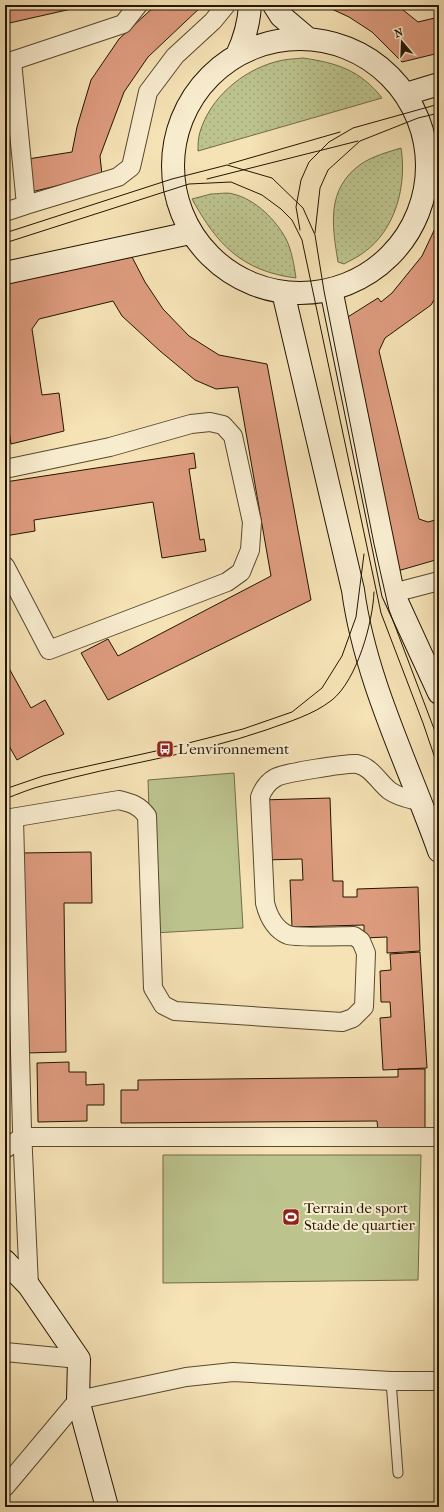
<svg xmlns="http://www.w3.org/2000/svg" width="444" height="1512" font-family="'IM FELL French Canon',serif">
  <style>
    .grass { fill: url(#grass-dots); stroke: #706c48 }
    .green { fill: #bcc38d; stroke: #706c48 }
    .building { fill: #dd9b7e; stroke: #231502 }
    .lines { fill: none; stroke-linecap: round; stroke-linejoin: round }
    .lane-casing { stroke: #58482f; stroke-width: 11 }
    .street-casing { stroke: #58482f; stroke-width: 20 }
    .secondary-casing { stroke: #231502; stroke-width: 24 }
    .lane { stroke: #f8eccf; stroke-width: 9 }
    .street { stroke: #f8eccf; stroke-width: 18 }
    .secondary { stroke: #f8eccf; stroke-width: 22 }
    .tram { stroke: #231502; stroke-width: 1 }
    .labels { text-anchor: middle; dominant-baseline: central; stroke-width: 4; stroke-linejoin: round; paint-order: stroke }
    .poi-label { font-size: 15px; fill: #231502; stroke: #f8eccf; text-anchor: start }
  </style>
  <defs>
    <pattern id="grass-dots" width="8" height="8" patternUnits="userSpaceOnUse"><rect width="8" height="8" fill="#bcc38d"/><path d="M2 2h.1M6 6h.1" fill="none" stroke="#a1a778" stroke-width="1.8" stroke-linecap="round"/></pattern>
  </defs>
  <rect width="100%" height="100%" fill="#f5e2b5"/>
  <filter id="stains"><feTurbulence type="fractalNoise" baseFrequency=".005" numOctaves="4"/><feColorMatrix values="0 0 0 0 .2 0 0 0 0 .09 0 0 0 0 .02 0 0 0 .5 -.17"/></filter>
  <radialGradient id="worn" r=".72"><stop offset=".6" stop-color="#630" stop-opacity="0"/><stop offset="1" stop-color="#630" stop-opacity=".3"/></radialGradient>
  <path class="grass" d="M303 58C337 63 360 70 382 98L198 151C198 145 198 138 200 132 210 98 242 71 275 62 284 59 294 59 303 58Z
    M401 148C407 185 396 230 363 253 358 257 351 260 344 264L338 262C332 225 326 189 361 164 373 156 388 152 401 148Z
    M211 194C218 194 227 192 233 194 255 199 276 220 286 239 292 251 294 265 296 278 241 271 217 244 192 199Z"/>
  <path class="green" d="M234 773 243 928 153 933 148 780Z
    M163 1155H421L418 1280 163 1283Z"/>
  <path class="building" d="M5 5H89L5 24Z
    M156 5H203L148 57 124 92 100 156 102 175 31 192 28 159 72 152 77 127 91 80 119 39Z
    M323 5H397L418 22 439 17V53L402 62 372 32 349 17Z
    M439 220V292L431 305 385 338 379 351 419 519 428 522 439 519V559L394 572 343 320 378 298 381 302 392 293 422 256Z
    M132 257 145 282 163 309 189 336 219 355 267 364 311 600 108 700 81 653 108 639 118 656 271 576 238 387 216 389 195 380 160 351 122 316 113 301 39 319 32 329 42 395 59 393 64 431 11 444 5 402V284Z
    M194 453 196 468 189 469 200 540 204 539 206 551 162 558 153 502 34 520 35 531 5 536V482Z
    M5 661 31 708 45 700 64 734 17 760 5 739Z
    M330 798 333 881H343V897H357V889L418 887 420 951 387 953V937L364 938V925L292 927 290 880H303L302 859 263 860 261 800Z
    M91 852 92 903H64L66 1052 25 1053 21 853Z
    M420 952 427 1068 383 1070 380 1018 391 1017 390 1002H381L380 971 391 970 390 954Z
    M69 1062V1072H86V1085L104 1084V1105H87V1121L38 1122 37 1063Z
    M398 1069H425V1131H378L377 1121 121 1123V1090H138V1080L398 1077Z"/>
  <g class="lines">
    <defs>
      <path id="lane" d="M391 1381 398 1473"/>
      <path id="street" d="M26 205 118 177 131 167 148 92 175 56 213 21 226 5
        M5 212 26 205 12 61 123 24 138 5
        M5 469 110 447 191 424 210 422 223 425 233 436 252 522 250 550 241 572 227 582 49 650 5 566
        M393 593 439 581
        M14 818 22 1130 29 1286
        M5 819 119 800C131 803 139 805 147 816L153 988 163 1005 175 1011 342 1022 353 1018 364 1007 366 953 361 941 354 936C341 936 296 938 288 935 274 929 268 915 265 903L260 797C263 789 268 782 275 778 282 773 348 763 357 764 372 767 379 783 390 791 400 798 411 799 422 802
        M5 1149 22 1137H439
        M5 1352 79 1359
        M5 1487 78 1400 186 1377 233 1372 391 1381H439"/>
      <path id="secondary" d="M274 5 281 16 307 38
        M173 166a127 127 0 1 1 254 0a127 127 0 1 1-254 0Z
        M237 55C245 38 249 23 250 5
        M406 94 439 84
        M5 273 190 233
        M331 289 393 593 439 693
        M283 292 353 590C365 680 409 766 439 851
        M5 1261 29 1286 79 1359 78 1400 107 1507"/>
    </defs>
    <use href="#lane" class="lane-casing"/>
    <use href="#street" class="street-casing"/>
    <use href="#secondary" class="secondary-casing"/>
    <use href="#lane" class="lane"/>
    <use href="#street" class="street"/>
    <use href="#secondary" class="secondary"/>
    <path class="tram" d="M229 164 340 132
      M207 179 358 141
      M300 230 296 207 301 180 309 162 329 142 353 128 439 104
      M5 233 172 179 227 165 272 178 303 208 315 235 324 291 374 544 389 610 439 742
      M315 233 320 188 328 170 360 141 418 118 439 113
      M5 243 189 184 231 182 262 195 281 209 292 220 302 240 381 613 423 723 439 770
      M5 789 43 776 165 749 243 729 292 712 322 688 342 656 356 617 364 554
      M5 799C18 794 32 788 45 785 118 764 194 755 266 730 288 722 313 715 332 700 357 680 373 622 374 592"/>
  </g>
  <defs>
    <symbol id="bus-square" viewBox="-11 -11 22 22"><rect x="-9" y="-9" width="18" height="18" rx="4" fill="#8f2418" stroke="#f8eccf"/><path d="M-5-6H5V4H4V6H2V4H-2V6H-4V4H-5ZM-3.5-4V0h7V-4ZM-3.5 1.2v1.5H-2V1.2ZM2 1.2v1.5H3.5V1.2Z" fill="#fff"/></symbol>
    <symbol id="stadium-square" viewBox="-11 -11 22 22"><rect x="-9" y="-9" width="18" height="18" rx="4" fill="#8f2418" stroke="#f8eccf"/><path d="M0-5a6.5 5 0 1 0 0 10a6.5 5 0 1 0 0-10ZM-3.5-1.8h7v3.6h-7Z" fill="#fff"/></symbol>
  </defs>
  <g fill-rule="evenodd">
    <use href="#bus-square" x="155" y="739" width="20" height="20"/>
    <use href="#stadium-square" x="281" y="1207" width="20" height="20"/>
  </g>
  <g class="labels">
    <g class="poi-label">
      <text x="178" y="749">L'environnement</text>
      <text x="304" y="1208">Terrain de sport<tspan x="304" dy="17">Stade de quartier</tspan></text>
    </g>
  </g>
  <rect width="444" height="1512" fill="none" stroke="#f5e2b5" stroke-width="20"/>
  <rect x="6" y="6" width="432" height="1500" fill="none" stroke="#231502" stroke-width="2"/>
  <rect x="10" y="10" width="424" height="1492" fill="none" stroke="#231502"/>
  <g transform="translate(402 42) rotate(341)" stroke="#f8eccf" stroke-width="3" paint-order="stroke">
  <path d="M0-3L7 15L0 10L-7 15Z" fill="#231502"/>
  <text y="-6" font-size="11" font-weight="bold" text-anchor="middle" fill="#231502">N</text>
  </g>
  <rect width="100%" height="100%" filter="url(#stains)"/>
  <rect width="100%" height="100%" fill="url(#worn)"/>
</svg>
